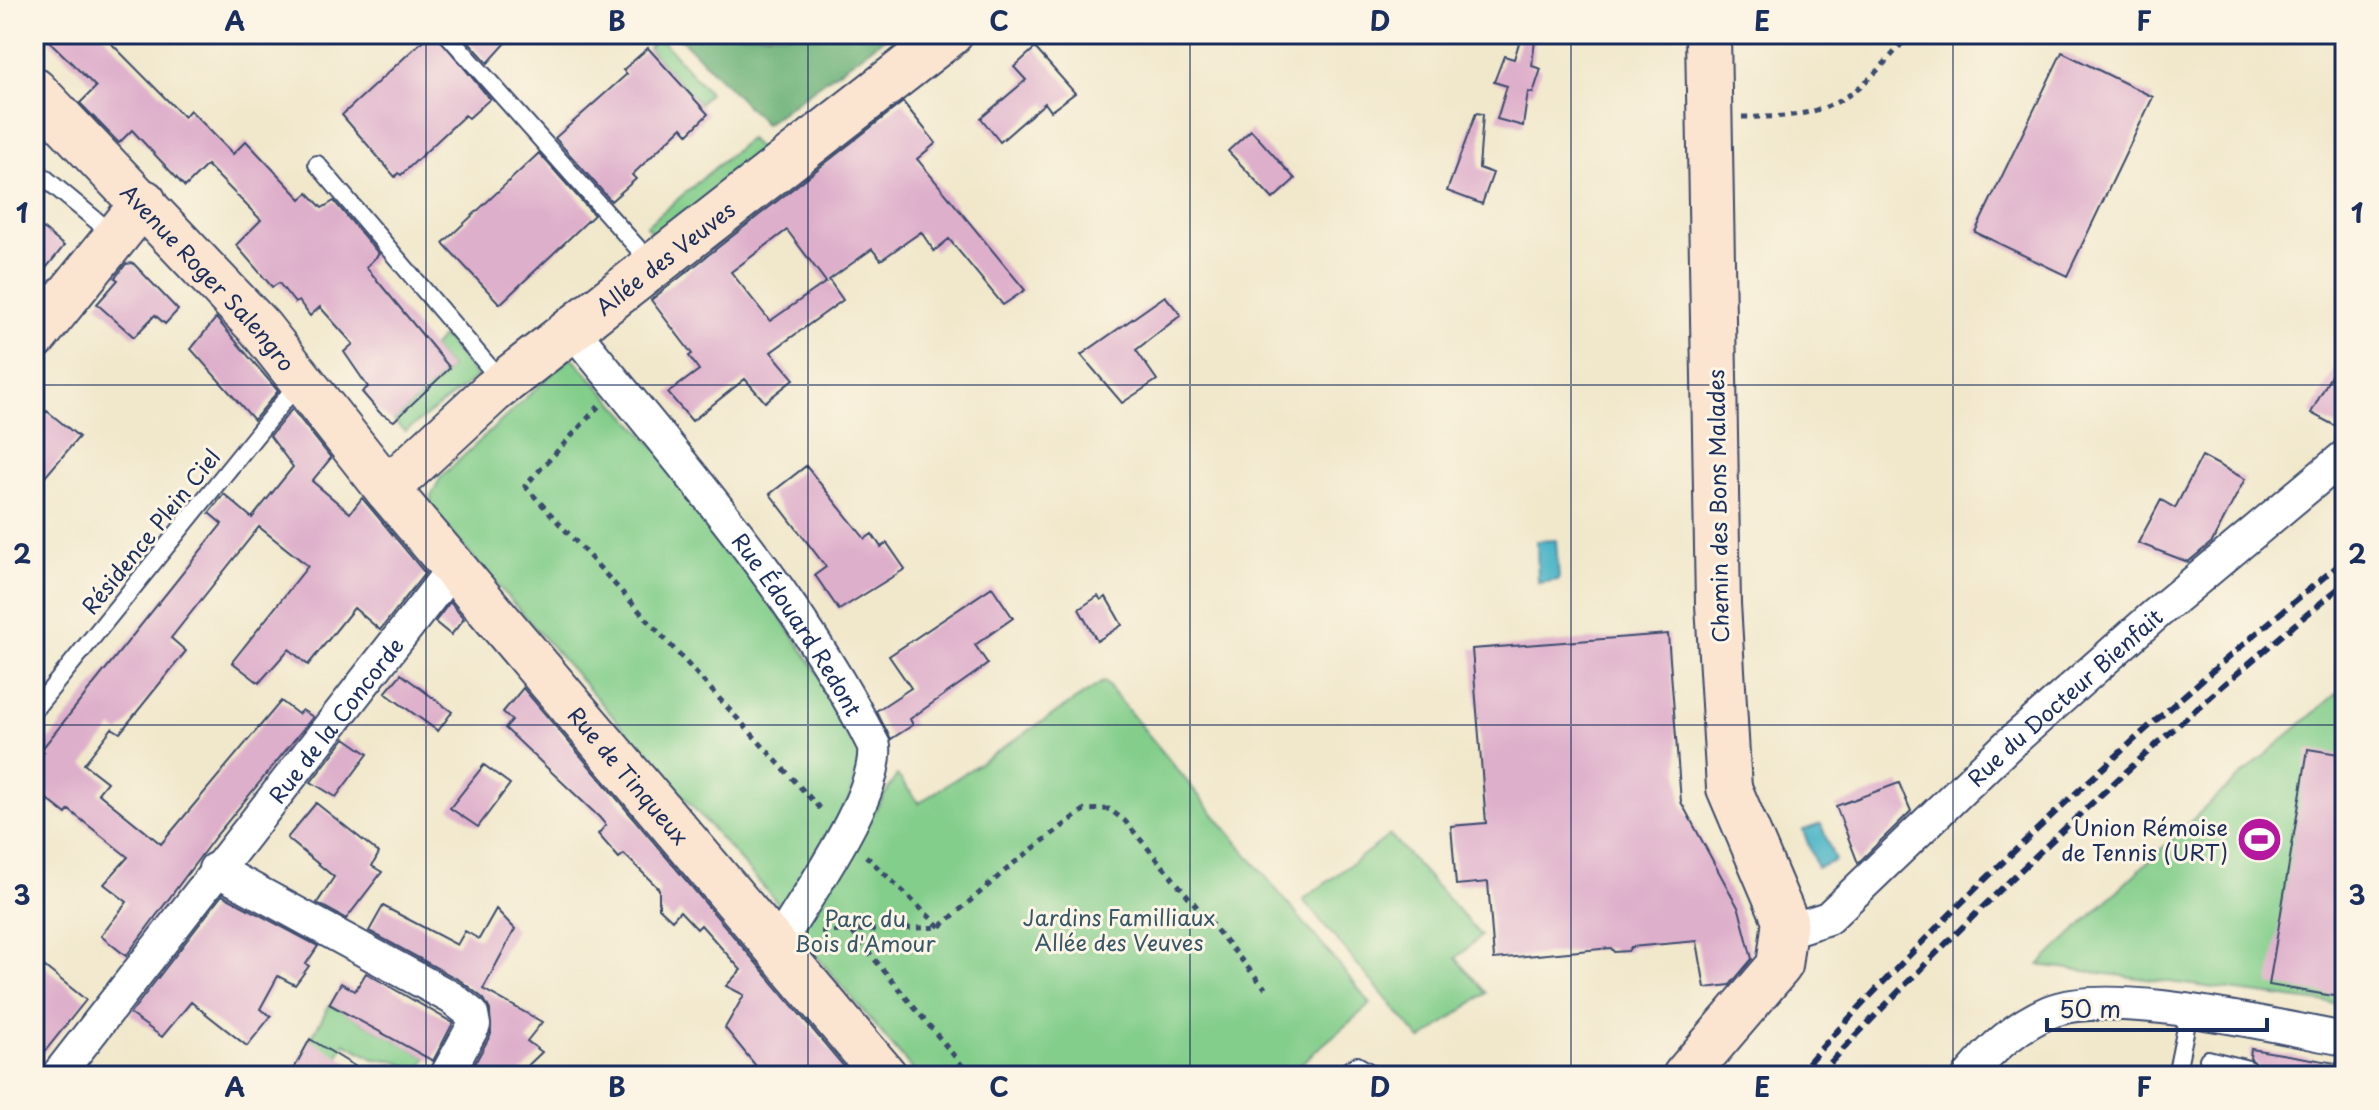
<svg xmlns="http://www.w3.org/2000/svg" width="2379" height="1110" font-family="'Playpen Sans',sans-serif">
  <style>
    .green { fill: #83ce8b; stroke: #4f7e74; stroke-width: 2 }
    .forest { fill: #6ab177; stroke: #42706a; stroke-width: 2 }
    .water { fill: #49b4c6; stroke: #327292; stroke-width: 2 }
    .building { fill: #deafcb; fill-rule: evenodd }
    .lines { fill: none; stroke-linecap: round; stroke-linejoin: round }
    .lane-casing { stroke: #3b4b6e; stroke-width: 20 }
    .street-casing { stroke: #3b4b6e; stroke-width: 36 }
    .secondary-casing { stroke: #3b4b6e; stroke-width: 48 }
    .path { stroke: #3b4b6e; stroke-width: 5; stroke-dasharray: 6 6; stroke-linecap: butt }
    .lane { stroke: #fff; stroke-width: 16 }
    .street { stroke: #fff; stroke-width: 32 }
    .secondary { stroke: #fce5d0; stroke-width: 44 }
    .rail { stroke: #1b2f5e; stroke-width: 6; stroke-dasharray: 12 6; stroke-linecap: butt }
    .grid { fill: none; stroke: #1b2f5e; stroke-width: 2; stroke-opacity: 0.55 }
    .labels { text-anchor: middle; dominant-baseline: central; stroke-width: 6; stroke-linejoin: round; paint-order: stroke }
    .street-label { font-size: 22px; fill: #1b2f5e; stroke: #fcf5e5 }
    .poi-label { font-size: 22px; fill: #1b2f5e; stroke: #fcf5e5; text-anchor: end }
    .park-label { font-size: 22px; fill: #355769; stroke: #fcf5e5 }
    .neatline { fill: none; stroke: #1b2f5e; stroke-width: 3 }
    .grid-label { font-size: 26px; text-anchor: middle; font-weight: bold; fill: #1b2f5e }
  </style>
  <rect width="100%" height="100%" fill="#fcf5e5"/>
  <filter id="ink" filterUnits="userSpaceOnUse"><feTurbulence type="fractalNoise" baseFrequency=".0125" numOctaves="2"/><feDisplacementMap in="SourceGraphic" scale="16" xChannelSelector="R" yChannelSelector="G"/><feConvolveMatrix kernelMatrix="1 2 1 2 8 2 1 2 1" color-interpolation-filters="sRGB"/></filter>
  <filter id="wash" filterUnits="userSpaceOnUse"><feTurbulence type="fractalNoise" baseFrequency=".006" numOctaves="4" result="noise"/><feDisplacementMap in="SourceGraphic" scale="32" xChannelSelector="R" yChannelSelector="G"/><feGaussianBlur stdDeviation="1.8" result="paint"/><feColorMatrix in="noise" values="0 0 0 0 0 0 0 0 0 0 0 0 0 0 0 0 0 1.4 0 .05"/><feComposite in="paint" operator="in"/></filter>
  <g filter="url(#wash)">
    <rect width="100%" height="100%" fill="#f1e8cc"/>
    <path class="green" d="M659 37 709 93 699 104 648 48Z
      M749 139 763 154 656 237 646 226Z
      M443 336 477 377 405 432 394 421 450 368 432 347Z
      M571 356 695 490 863 740 849 800 782 908 431 510V496L441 477Z
      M1104 681 1371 1004 1286 1076H918L807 945 805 924 897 775 919 803Z
      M2345 686V1005L2039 965 2211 802Z
      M1390 835 1481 936 1456 958 1486 993 1421 1040 1303 900Z
      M330 1004 427 1057 419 1072 393 1060 374 1059 345 1043 337 1058 309 1042Z"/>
    <path class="forest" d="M676 34H890L765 124Z"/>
    <path class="water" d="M1556 540 1559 580 1538 583 1537 541Z
      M1821 824 1835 861 1817 868 1803 830Z"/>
    <g id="blocks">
      <path class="building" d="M42 34H102L184 117 190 110 233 154 246 141 301 199 308 193 322 208 334 201 379 254 366 267 450 368 394 421 380 413 362 392 368 387 344 352 353 344 320 307 310 316 299 301 295 303 279 283 272 287 236 245 261 220 207 165 185 187 132 130 119 143 80 103 96 87Z
        M430 34H436L490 99 469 118 465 115 401 175 398 173 395 177 342 115Z
        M462 34H514L488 63Z
        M1521 37 1535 40 1532 66 1541 69 1533 93 1528 92 1523 126 1497 119 1507 86 1494 82 1504 56 1514 59Z
        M648 48 708 114 688 134 682 127 632 175 636 179 611 201 555 138 627 74 623 70Z
        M1035 48 1075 93 1051 111 1045 103 1000 142 981 118 1026 80 1014 67Z
        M2062 52 2153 97 2067 276 1975 232Z
        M903 102 936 143 917 159 1025 290 1003 305 949 239 934 251 921 232 881 260 872 249 829 280 843 300 771 352 794 379 765 402 745 379 692 421 668 393 699 370 689 356 692 354 651 300ZM787 230 826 282 770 321 731 272Z
        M1476 113 1483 114 1479 168 1493 173 1482 204 1447 191Z
        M1251 130 1295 179 1273 199 1228 151Z
        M539 153 594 215 500 304 443 243Z
        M34 221 64 246 34 283Z
        M133 263 178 310 165 324 155 315 134 337 97 304 118 280 115 278 126 264Z
        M1165 296 1181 315 1136 350 1157 380 1122 403 1081 355Z
        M216 318 278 391 254 420 191 349Z
        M2345 349V431L2311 413Z
        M292 409 331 458 312 481 350 513 362 498 425 573 380 630 354 608 308 665 289 649 259 683 232 662 308 566 259 527 171 638 186 651 120 733 112 728 84 764 107 782 98 793 161 844 281 701 298 714 302 710 313 717 215 837 126 956 101 936 127 902 104 884 128 857 69 810 66 814 34 789V765L44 752 41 750 222 524 209 513 224 494 252 518 293 467 270 436Z
        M47 411 79 437 34 490V428Z
        M2202 456 2245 479 2212 542 2188 562 2138 543 2161 500 2175 508Z
        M806 466 865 539 872 534 881 547 887 543 905 569 839 610 815 575 826 567 770 494Z
        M992 587 1013 618 975 645 988 664 910 719 913 725 891 739 876 711 911 688 889 656Z
        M1098 596 1101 600 1106 597 1122 625 1097 641 1079 609Z
        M450 602 464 619 451 635 435 622Z
        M1668 634 1681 802 1739 909 1752 959 1730 985 1705 988 1697 941 1631 947 1628 951 1614 952 1611 948 1494 959 1488 882 1456 885 1451 826 1486 823 1472 649Z
        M401 674 452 712 438 731 385 693Z
        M523 688 852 1076H764L725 1028 744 995 726 986 741 970 701 925 697 929 680 911 672 920 659 908V889L624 854 619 858 598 834 606 825 599 817 505 728 512 720 503 712Z
        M345 738 368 754 336 797 311 782Z
        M2308 749 2345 755V998L2269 985Z
        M484 765 510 784 478 827 450 808Z
        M1899 783 1911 811 1858 863 1836 806Z
        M316 803 379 853 372 866 382 872 346 919 317 903 334 877 287 838Z
        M222 895 318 946 306 964 309 966 295 985 278 976 260 1009 271 1016 247 1046 191 1002 162 1037 130 1014Z
        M383 906 457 945 465 931 479 939 496 909 515 929 483 989 542 1022 527 1041 542 1052 517 1076H468L491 1034 490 1010 484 999 461 981 369 931Z
        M34 958 86 1000 34 1065Z
        M366 973 453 1023 433 1061 329 1004 341 983 355 991Z
        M310 1039 371 1076H290Z
        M2251 1049 2336 1063 2335 1076H2256L2259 1067 2250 1058Z"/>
    </g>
  </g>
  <g filter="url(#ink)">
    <use href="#blocks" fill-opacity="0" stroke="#3b4b6e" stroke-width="2"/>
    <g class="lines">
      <defs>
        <path id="lane" d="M447 34 652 264
          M317 164 502 382
          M34 169 115 236
          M34 710 300 381
          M2208 1059 2248 1069
          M1339 1076 1357 1065 1376 1076
          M2176 1076 2189 1013"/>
        <g id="street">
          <path id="s1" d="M572 329C679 462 797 592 874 746 879 798 804 899 776 948"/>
          <path d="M215 869 452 998 472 1014 474 1025 446 1076"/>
          <path id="s2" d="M1784 932 1828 918 2007 746 2156 614 2345 456"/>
          <path id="s3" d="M57 1076 454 567"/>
          <path d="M1969 1076C1992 1048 2015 1027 2049 1012 2111 986 2275 1027 2345 1039"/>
        </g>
        <g id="secondary">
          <path id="s4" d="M34 90 260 328 387 489 885 1076"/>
          <path d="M34 338 144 202"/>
          <path id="s5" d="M387 489 493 391 950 34"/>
          <path d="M1685 1076 1779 966 1785 920 1729 788 1718 604 1708 34"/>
        </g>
      </defs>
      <use href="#lane" class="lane-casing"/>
      <use href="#street" class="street-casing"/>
      <use href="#secondary" class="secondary-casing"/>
      <path class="path" d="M1742 117C1832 119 1854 100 1910 34
        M599 406 525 486 823 812
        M866 856 940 927
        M821 932 940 927 1014 863 1084 810 1109 809 1125 821 1265 988
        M852 932 965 1069
        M372 1076 376 1069C390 1066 400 1069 412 1076"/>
      <use href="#lane" class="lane"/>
      <use href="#street" class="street"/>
      <use href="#secondary" class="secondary"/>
      <path class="rail" d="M1796 1076C1965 889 2149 719 2345 560
        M1818 1076C1983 899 2158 736 2345 583"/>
    </g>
  </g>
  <path class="grid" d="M426 34V1076M808 34V1076M1190 34V1076M1571 34V1076M1953 34V1076M34 385H2345M34 725H2345"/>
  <defs>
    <symbol id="stadium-disc" viewBox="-11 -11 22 22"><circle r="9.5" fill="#b5179e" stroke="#fcf5e5"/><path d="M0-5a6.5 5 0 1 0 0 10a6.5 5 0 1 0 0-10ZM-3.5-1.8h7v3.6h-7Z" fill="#fff"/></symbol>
  </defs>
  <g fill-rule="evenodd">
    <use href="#stadium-disc" x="2234" y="814" width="51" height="51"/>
  </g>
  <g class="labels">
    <g class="street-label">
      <text stroke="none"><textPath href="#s5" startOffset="362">Allée des Veuves</textPath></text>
      <text stroke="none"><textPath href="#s4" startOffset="256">Avenue Roger Salengro</textPath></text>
      <text transform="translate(1717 506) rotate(-91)">Chemin des Bons Malades</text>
      <text transform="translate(150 531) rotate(-51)">Résidence Plein Ciel</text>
      <text stroke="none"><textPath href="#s1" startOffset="372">Rue Édouard Redont</textPath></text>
      <text stroke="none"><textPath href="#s2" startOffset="370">Rue du Docteur Bienfait</textPath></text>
      <text stroke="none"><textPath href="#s3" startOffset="452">Rue de la Concorde</textPath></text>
      <text stroke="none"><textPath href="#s4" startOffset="908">Rue de Tinqueux</textPath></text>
    </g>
    <g class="poi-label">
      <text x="2228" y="826">Union Rémoise<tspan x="2228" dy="25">de Tennis (URT)</tspan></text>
    </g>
    <g class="park-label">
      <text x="1119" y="916">Jardins Familliaux<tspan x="1119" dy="25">Allée des Veuves</tspan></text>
      <text x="865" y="917">Parc du<tspan x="865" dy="25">Bois d'Amour</tspan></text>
    </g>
  </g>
  <rect width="2379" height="1110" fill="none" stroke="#fcf5e5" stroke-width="88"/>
  <path d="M2047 1018v12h220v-12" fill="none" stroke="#1b2f5e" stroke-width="4"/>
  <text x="2059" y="1018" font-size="24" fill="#1b2f5e" stroke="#fcf5e5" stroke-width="6" paint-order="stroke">50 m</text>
  <rect x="44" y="44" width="2291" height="1022" class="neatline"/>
  <g class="grid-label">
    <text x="235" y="31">A</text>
    <text x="617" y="31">B</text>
    <text x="999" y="31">C</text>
    <text x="1380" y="31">D</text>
    <text x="1762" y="31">E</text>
    <text x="2144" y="31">F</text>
    <text x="22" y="223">1</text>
    <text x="2357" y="223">1</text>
    <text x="22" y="564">2</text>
    <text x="2357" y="564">2</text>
    <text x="22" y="905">3</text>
    <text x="2357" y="905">3</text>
    <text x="235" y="1097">A</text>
    <text x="617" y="1097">B</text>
    <text x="999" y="1097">C</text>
    <text x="1380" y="1097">D</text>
    <text x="1762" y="1097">E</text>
    <text x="2144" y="1097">F</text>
  </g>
</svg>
